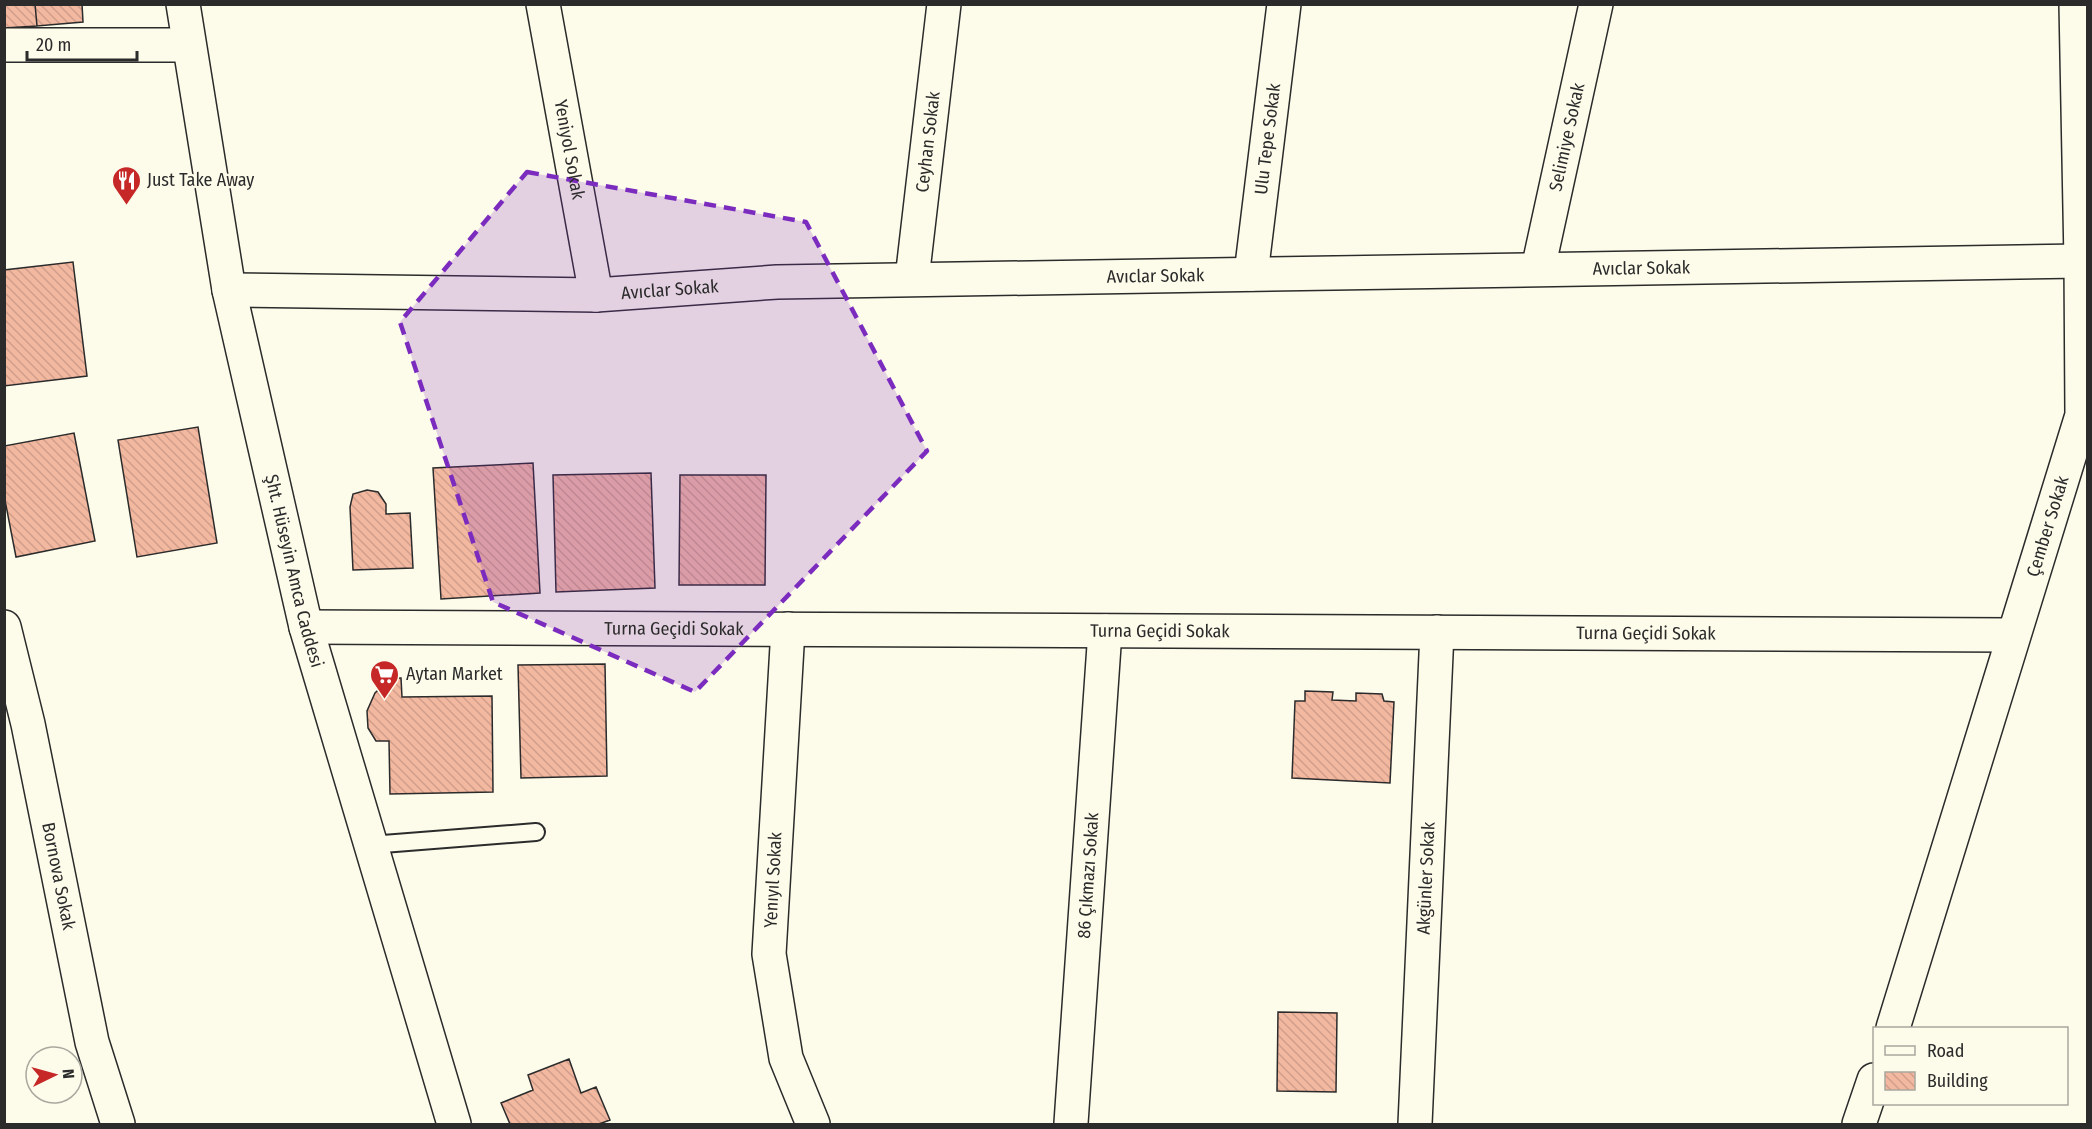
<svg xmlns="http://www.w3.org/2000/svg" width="2092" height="1129" font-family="'Fira Sans Condensed',sans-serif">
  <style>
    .building { fill: url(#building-back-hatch); stroke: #2b2b2b; stroke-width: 1.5 }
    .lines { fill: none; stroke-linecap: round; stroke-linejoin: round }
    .service-casing { stroke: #2b2b2b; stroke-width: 20 }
    .minor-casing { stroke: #2b2b2b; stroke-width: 36 }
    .tertiary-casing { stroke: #2b2b2b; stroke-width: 36 }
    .service { stroke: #fdfbea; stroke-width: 16 }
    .minor { stroke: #fdfbea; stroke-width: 33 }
    .tertiary { stroke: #fdfbea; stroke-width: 33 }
    .marked { fill: #7b2cbf; fill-opacity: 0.2; stroke: #7b2cbf; stroke-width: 4.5; stroke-dasharray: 12 8; stroke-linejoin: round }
    .labels { text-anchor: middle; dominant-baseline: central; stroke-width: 4.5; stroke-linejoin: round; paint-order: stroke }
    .street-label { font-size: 18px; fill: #2b2b2b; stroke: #fdfbea }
    .poi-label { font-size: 18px; fill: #2b2b2b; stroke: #fdfbea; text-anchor: start }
  </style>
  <defs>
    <pattern id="building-back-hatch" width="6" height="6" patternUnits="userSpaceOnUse" patternTransform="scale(1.5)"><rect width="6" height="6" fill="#f2b8a0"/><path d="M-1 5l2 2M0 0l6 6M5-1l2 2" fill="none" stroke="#d09e8a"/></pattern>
  </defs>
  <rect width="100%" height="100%" fill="#fdfbea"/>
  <path class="building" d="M4 4H35L37 26 4 28Z
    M35 4H82L83 22 37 26Z
    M73 262 87 376 4 386V270Z
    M198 427 217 543 137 557 118 440Z
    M74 433 95 541 16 557 4 495V446Z
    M533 463 540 593 441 599 433 468Z
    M651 473 655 588 556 592 553 475Z
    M680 475H766L765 585H679Z
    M367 490 378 492 386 504V514L410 513 413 568 353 570 350 507 353 494Z
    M605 664 607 776 521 778 518 665Z
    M391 678H401L402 697 492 696 493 792 390 794 389 741H376L368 728 367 711 375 693Z
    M1305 691 1333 692 1332 700 1356 701V693L1382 694 1384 701 1394 702 1390 783 1292 778 1295 701H1305Z
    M1278 1012 1337 1013 1336 1092 1277 1091Z
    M569 1059 581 1093 596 1087 610 1120 599 1124H510L501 1103 533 1090 528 1075Z"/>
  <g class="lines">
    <defs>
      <path id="service" d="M370 845 536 832"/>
      <g id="minor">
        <path id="s1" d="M543 4 596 295"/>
        <path d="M4 45H188"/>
        <path id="s2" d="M1538 269 1596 4"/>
        <path id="s3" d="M1251 274 1284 4"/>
        <path id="s4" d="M912 279 944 4"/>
        <path id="s5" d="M229 290 596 295 777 282 2081 261"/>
        <path id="s6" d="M4 627 28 724 92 1042 118 1124"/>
        <path id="s7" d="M306 627 2013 635"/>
        <path d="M788 629 769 954 786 1058 813 1124"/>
        <path id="s8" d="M1893 1028 2082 415 2081 261 2076 4"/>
        <path id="s9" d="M1071 1123 1105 631"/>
        <path id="s10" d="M1415 1124 1437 632"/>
        <path d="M1859 1124 1874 1080"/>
      </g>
      <g id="tertiary">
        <path id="s11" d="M183 4 229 290 306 627 454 1124"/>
      </g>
    </defs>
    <use href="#service" class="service-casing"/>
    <use href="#minor" class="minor-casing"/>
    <use href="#tertiary" class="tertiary-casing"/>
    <use href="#service" class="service"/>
    <use href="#minor" class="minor"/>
    <use href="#tertiary" class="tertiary"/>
  </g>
  <path class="marked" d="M527 172 806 222 927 451 695 692 493 602 400 322Z"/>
  <defs>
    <symbol id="restaurant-pin" viewBox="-11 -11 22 30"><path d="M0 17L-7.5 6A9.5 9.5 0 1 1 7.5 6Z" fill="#c62828" stroke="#fdfbea"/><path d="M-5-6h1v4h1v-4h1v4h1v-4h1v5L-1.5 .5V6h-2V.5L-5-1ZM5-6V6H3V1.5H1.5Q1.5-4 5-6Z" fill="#fff"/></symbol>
    <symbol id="supermarket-pin" viewBox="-11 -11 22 30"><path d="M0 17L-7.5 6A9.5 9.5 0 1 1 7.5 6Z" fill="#c62828" stroke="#fdfbea"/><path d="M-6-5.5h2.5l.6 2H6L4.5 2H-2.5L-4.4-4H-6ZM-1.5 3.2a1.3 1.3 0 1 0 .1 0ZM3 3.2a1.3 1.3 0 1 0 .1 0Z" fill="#fff"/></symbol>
  </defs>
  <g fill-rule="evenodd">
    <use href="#restaurant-pin" x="110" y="164" width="33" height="45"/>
    <use href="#supermarket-pin" x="368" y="658" width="33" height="45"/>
  </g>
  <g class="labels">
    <g class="street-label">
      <text stroke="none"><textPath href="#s2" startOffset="135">Selimiye Sokak</textPath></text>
      <text stroke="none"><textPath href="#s3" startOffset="136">Ulu Tepe Sokak</textPath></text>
      <text stroke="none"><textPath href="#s4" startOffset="138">Ceyhan Sokak</textPath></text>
      <text stroke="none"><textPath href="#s1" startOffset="148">Yeniyol Sokak</textPath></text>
      <text stroke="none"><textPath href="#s5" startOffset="1413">Avıclar Sokak</textPath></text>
      <text stroke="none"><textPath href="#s5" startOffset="927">Avıclar Sokak</textPath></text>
      <text stroke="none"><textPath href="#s5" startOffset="441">Avıclar Sokak</textPath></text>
      <text stroke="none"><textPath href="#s8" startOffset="525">Çember Sokak</textPath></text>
      <text stroke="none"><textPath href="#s11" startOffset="578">Şht. Hüseyin Amca Caddesi</textPath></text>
      <text stroke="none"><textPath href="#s7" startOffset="368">Turna Geçidi Sokak</textPath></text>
      <text stroke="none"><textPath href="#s7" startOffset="854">Turna Geçidi Sokak</textPath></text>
      <text stroke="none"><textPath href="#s7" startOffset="1340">Turna Geçidi Sokak</textPath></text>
      <text stroke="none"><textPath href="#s6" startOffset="255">Bornova Sokak</textPath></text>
      <text stroke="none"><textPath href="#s9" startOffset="248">86 Çıkmazı Sokak</textPath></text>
      <text stroke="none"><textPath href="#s10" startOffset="246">Akgünler Sokak</textPath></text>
      <text transform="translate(773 880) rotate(-87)">Yenıyıl Sokak</text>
    </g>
    <g class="poi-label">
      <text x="147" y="180">Just Take Away</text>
      <text x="406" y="674">Aytan Market</text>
    </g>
  </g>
  <rect width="2092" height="1129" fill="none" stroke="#2b2b2b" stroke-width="12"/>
  <rect x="1873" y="1027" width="195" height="78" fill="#fdfbea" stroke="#a9a89e" stroke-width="1.5"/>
  <rect x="1885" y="1046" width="30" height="9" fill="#fdfbea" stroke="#a9a89e" stroke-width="1.5"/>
  <text x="1927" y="1057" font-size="18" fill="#2b2b2b">Road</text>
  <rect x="1885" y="1072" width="30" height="18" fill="url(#building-back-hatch)" stroke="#a9a89e" stroke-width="1.5"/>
  <text x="1927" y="1087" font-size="18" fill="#2b2b2b">Building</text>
  <g transform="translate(54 1075) rotate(85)"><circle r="28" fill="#fdfbea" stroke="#a9a89e" stroke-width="1.5"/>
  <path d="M0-4.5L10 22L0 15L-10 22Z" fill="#c62828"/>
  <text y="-9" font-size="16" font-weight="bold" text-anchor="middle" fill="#2b2b2b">N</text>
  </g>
  <path d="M27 51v9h110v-9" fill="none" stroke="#2b2b2b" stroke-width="3"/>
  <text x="36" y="51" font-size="18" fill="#2b2b2b" stroke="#fdfbea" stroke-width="4.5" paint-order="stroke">20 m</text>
</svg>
